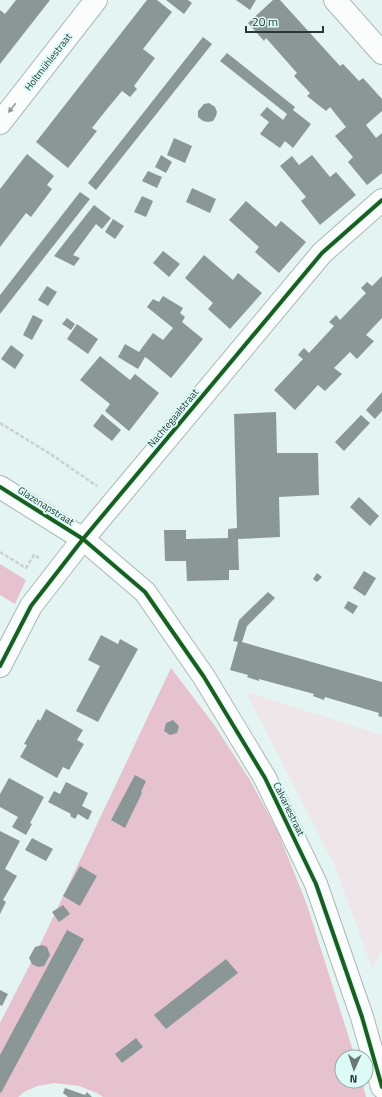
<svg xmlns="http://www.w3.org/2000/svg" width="382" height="1097" font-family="'Titillium Web',sans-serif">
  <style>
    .green { fill: #eee6e9 }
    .forest { fill: #e6c2cf }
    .building { fill: #8a9796 }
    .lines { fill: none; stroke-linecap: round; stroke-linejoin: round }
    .minor-casing { stroke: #aab8b6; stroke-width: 24 }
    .path { stroke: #cad1d0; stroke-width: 2.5; stroke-dasharray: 4 2; stroke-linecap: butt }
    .minor { stroke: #fbfdfd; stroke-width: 22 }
    .cycleway-casing { stroke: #dcfbf7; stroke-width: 6 }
    .cycleway { stroke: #1b5e20; stroke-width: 4 }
    .oneway { fill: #929a98 }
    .labels { text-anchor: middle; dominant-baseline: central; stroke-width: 4; stroke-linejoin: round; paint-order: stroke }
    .street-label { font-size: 10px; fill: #2a3634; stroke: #dcfbf7 }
  </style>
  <rect width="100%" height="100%" fill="#e3f4f2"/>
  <path class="green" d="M246 692 382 735V951L372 968 335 866Z"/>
  <path class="forest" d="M0 564 26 580 15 604 0 595Z
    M171 668 215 726 250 780 278 832 307 905 355 1057H342V1081H362L366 1097H103L97 1093 79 1086 55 1083 37 1086 24 1092 18 1097H0V1023L38 949Z"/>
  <path class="building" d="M16 0H50L0 64V10L5 14Z
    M147 0H157L172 12 143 49 155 58 134 86 137 89 130 97 122 91 107 109 92 128 97 131 68 168 36 142Z
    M166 0H188L192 3 184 14Z
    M236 0H256L250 10Z
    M273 0H280L340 66 343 64 359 81 363 78 382 99V111L366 125 376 138 382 133V173L367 185 348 162 353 157 335 136 346 127 330 107 326 111 307 96 310 93 294 76 297 73 266 38 264 41 248 23Z
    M203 37 212 44 96 190 88 183Z
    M227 53 295 107 293 110 311 124 293 148 285 141 280 148 260 134 269 122 260 115 267 107 283 120 287 114 220 61Z
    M209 103 215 107 217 112 216 116 213 121 208 122 203 121 198 117V111L204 104Z
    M174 138 192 146 185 163 167 155Z
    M27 154 54 176 47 185 52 189 31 217 26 213 0 247V189Z
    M161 155 172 162 166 173 155 167Z
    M312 155 330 177 336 172 356 195 320 225 301 201 306 197 280 166 292 156 299 165Z
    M148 171 162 177 157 188 142 181Z
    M192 188 216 199 210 213 186 202Z
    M80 192 90 199 0 314V295Z
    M142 196 153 201 146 217 134 212Z
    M246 201 276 227 281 221 306 242 279 273 255 252 259 247 229 220Z
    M94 205 111 218 102 229 96 224 73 255 80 258 74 266 54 256Z
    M113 219 124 226 115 239 105 232Z
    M163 251 180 264 169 277 153 263Z
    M204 255 233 280 238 273 262 293 230 329 208 309 213 303 185 278Z
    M382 276V318L366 335 374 341 357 359 350 352 334 368 342 374 325 391 318 385 295 410 274 390 303 359 298 355 301 351 304 348 309 353 334 326 329 322 336 315 340 320 366 293 361 288 367 282 372 286Z
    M47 286 57 292 48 306 38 300Z
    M163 296 183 308 180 313 185 317 182 322 203 339 171 378 148 359 145 357 138 369 118 357 125 344 139 352 153 333 163 340 173 328 147 307 153 299 159 302Z
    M33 315 43 320 32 340 23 335Z
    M67 318 75 324 71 330 62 324Z
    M77 324 98 339 88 354 67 339Z
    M11 345 24 355 15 369 1 359Z
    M100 356 130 380 135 374 159 393 129 431 105 411 110 404 80 380Z
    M382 392V411L375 419 366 410Z
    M276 412 277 453H318L319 495 279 497 280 537 238 539 239 570H229V580L187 581 186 561H165L164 530H186V539L228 538V529L237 528 234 414Z
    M102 414 121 430 112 441 93 426Z
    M361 415 370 423 344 451 335 442Z
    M359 497 379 516 370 526 350 507Z
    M364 571 376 578 365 596 353 588Z
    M317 573 322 577 317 582 313 579Z
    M268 592 275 598 247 626 242 642 382 682V717L378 716 379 713 325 697 324 700 313 696 314 694 259 679V681L247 677 248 675 230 670 238 642 233 641 239 620Z
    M348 601 358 606 353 614 344 608Z
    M101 635 118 644 120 639 138 649 98 722 76 711 100 666 88 660Z
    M46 709 83 730 77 740 84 744 69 770 63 767 57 778 20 757 27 745 24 744 38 719 40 721Z
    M173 720 179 726 177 733 170 735 164 731 166 723Z
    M135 775 146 781 141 792 142 793 125 828 111 820Z
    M9 778 44 797 30 823 32 824 26 835 12 827 18 817 0 807V794Z
    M66 782 88 793 82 806 92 811 88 820 78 814 75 819 70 816 71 814 48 802 54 791 60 794Z
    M0 831 20 841 5 869 17 876 3 900 6 902 0 914Z
    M32 838 53 849 46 861 25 850Z
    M80 866 97 876 80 906 63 896Z
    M63 905 70 914 59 922 52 912Z
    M67 930 84 939 1 1093 0 1092V1055Z
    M42 945 47 947 50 955 44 966 38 967 32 964 29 958 35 947Z
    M226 959 238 973 166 1029 154 1015Z
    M0 990 8 994 2 1006 0 1005Z
    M136 1038 143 1047 122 1063 115 1054Z
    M65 1088 85 1095 87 1092 92 1097H68L63 1093Z"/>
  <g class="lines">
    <defs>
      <path id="minor" d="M335 0 382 53
        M0 123 96 0
        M0 487 83 539 145 592 204 677 265 778 316 884 362 1017 382 1087
        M0 666 31 606 83 539 322 253 382 200"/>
    </defs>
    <use href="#minor" class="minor-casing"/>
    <path class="path" d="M0 423 52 455 97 486
      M0 552 26 568 34 555 39 558"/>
    <use href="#minor" class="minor"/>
    <defs>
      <path id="cycleway" d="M0 487 83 539 145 592 204 677 265 778 316 884 362 1017 382 1087
        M0 666 31 606 83 539 322 253 382 200"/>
    </defs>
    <use href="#cycleway" class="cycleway-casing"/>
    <use href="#cycleway" class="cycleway"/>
  </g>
  <defs><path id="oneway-solid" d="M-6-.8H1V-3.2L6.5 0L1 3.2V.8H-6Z"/></defs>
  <use class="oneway" href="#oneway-solid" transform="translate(12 108) rotate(128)"/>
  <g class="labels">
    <g class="street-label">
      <text transform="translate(48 62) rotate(-52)">Holtmühlestraat</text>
      <text transform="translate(173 418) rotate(-50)">Nachtegaalstraat</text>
      <text transform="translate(46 506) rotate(32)">Glazenapstraat</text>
      <text transform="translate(289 809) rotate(64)">Calvariestraat</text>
    </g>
  </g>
  <g transform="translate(354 1069) rotate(183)"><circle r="19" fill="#dcfbf7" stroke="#95aca9"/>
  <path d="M0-3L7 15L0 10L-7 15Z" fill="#6b7876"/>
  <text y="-6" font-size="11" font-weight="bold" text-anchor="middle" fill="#2a3634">N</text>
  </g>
  <path d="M246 26v6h77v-6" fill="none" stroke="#2a3634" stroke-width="2"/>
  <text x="252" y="26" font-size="12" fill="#2a3634" stroke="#dcfbf7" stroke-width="3" paint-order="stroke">20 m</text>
</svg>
